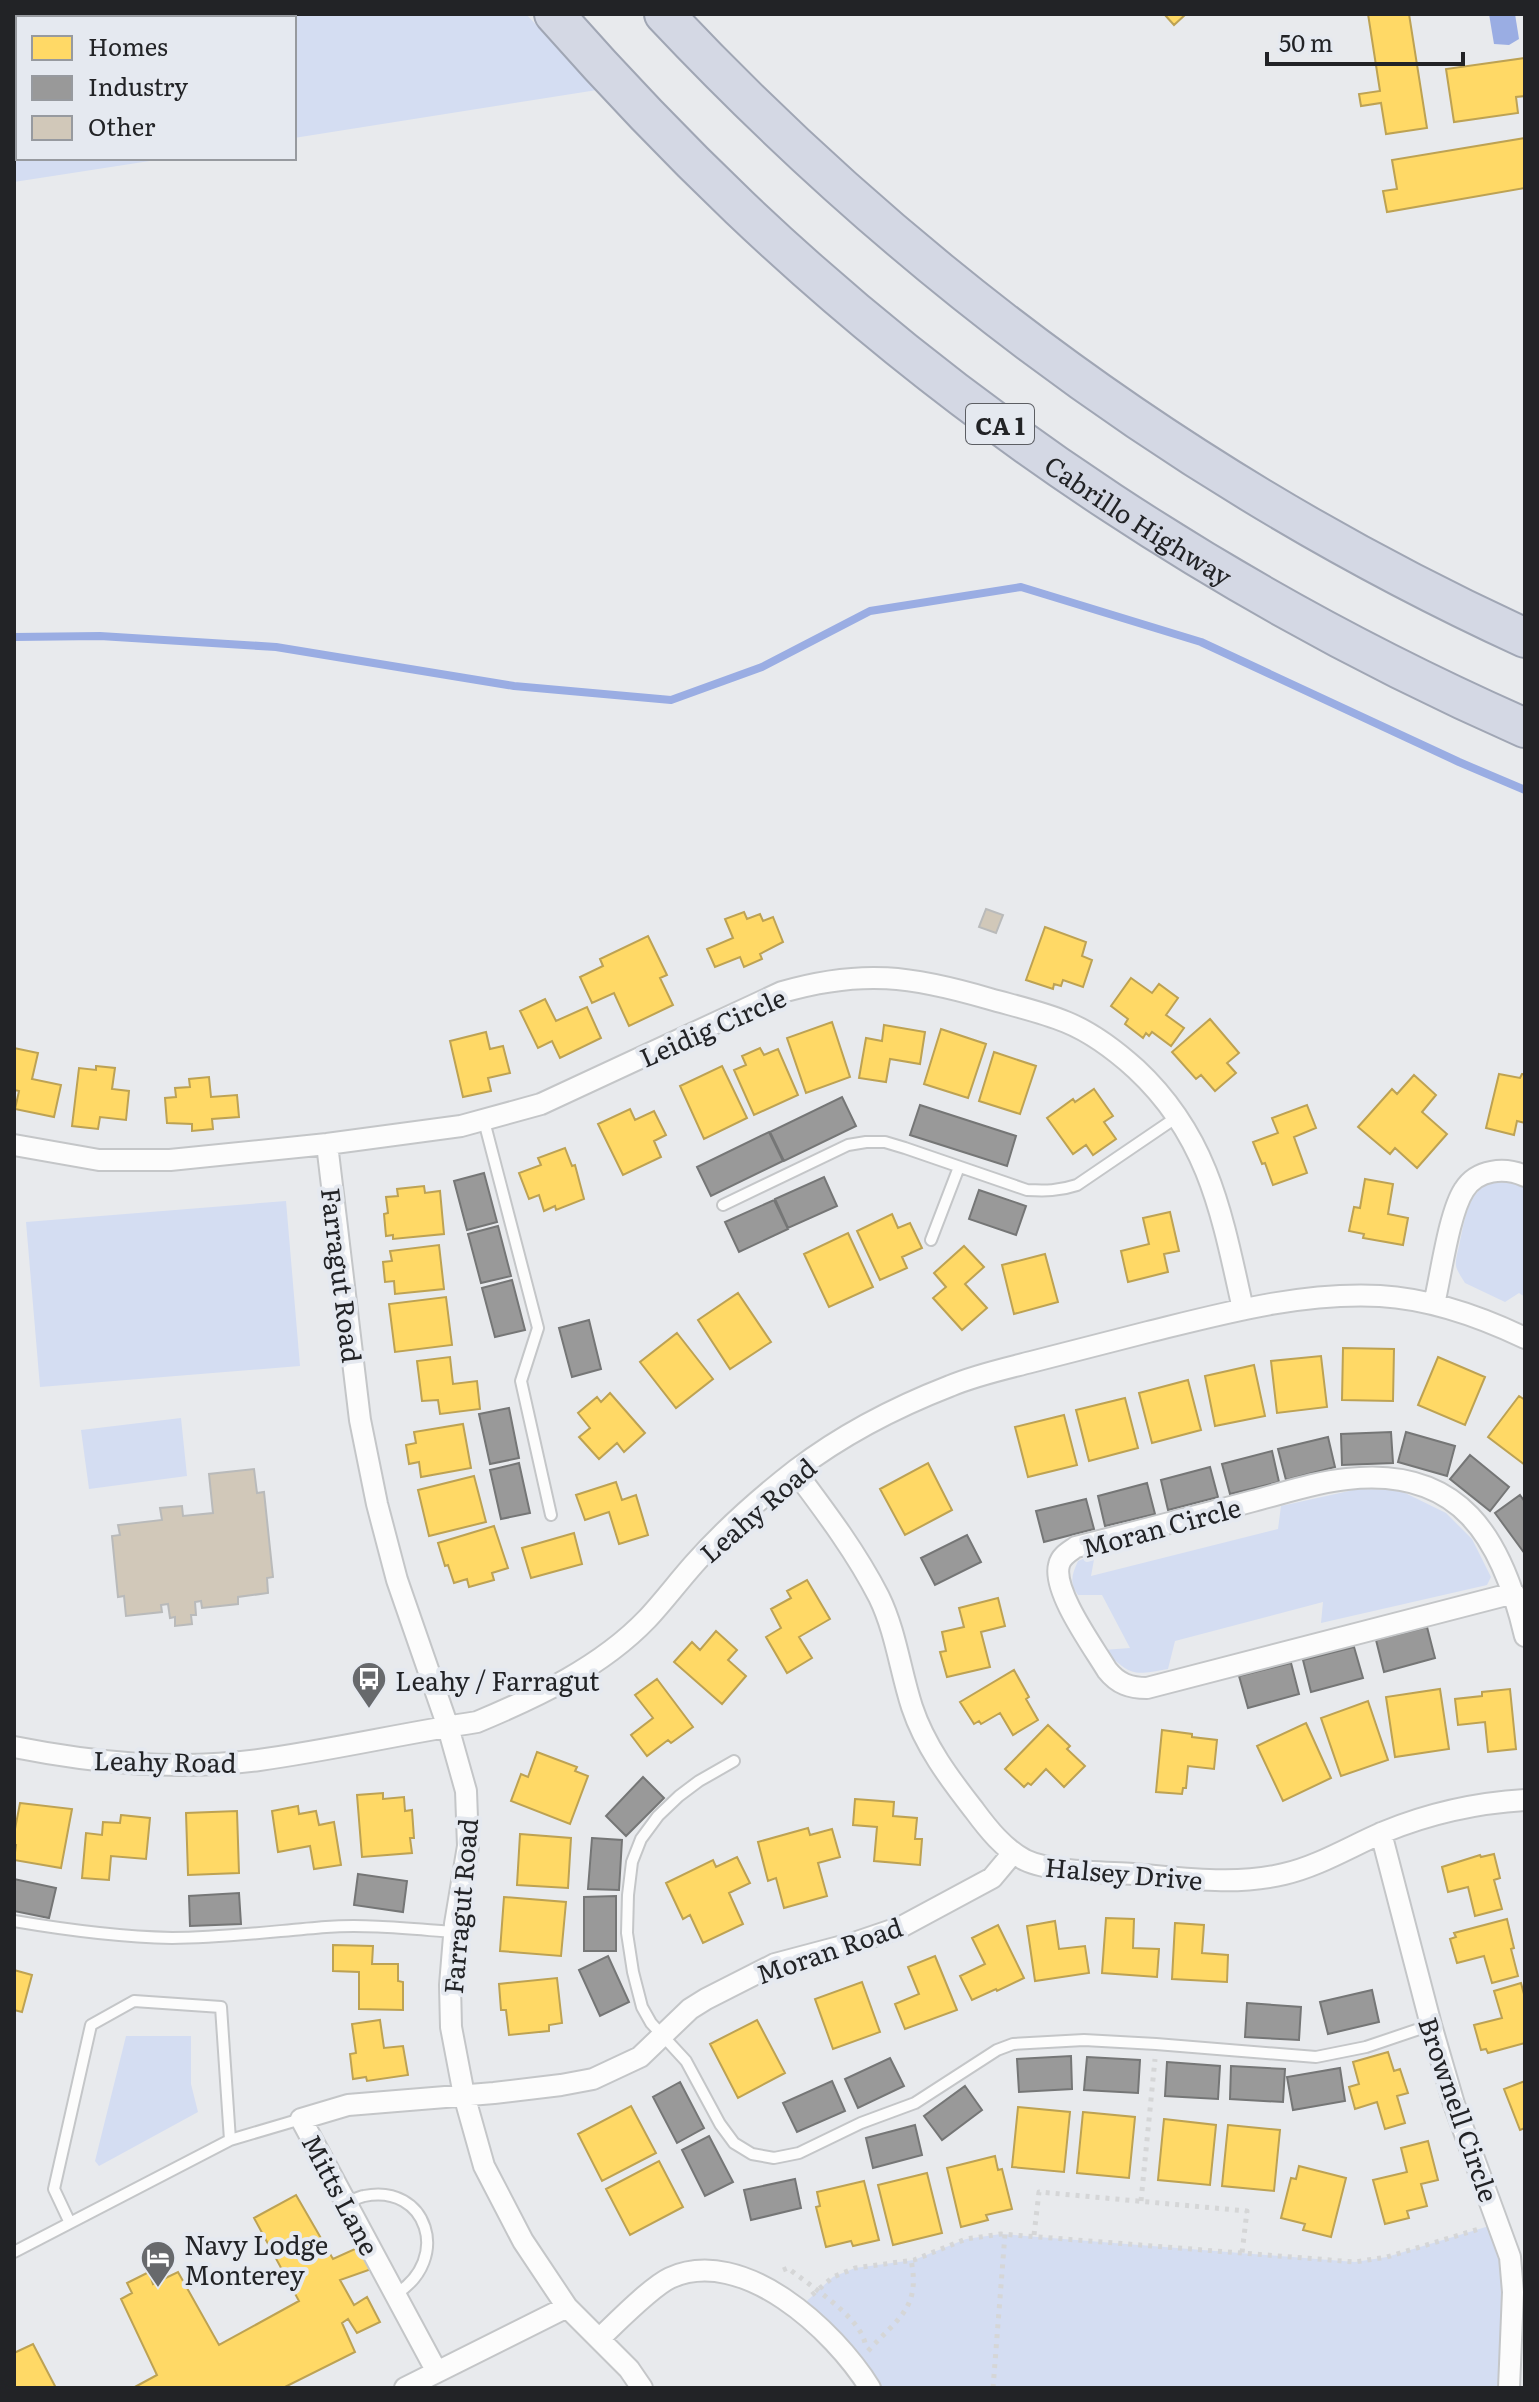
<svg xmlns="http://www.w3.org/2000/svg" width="1539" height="2402" font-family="Literata,serif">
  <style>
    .green { fill: #d4ddf2 }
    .water { fill: #9aade3 }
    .homes { fill: #ffd966; stroke: #bda253; stroke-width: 2 }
    .industry { fill: #999; stroke: #757676; stroke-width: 2 }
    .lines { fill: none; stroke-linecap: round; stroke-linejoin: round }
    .stream { stroke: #9aade3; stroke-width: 8 }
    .building { fill: #d1c8b9; stroke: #b9baba; stroke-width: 2 }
    .lane-casing { stroke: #c4c6c8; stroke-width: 14 }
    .street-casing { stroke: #c4c6c8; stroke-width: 24 }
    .highway-casing { stroke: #a0a6b4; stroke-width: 42 }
    .path { stroke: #d5d6d7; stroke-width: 5; stroke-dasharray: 4 6; stroke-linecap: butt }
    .lane { stroke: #fcfcfc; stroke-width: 10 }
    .street { stroke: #fcfcfc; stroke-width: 20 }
    .highway { stroke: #d4d8e4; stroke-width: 38 }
    .labels { text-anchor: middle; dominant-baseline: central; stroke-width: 8; stroke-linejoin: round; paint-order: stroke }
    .shield { fill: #e5e9f0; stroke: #5c5e63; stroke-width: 2 }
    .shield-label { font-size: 24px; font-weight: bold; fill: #222326 }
    .street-label { font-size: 26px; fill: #222326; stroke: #e5e9f0 }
    .poi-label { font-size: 26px; fill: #222326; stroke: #e5e9f0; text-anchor: start }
  </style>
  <rect width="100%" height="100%" fill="#e8eaed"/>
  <path class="green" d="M14 14H526L597 90 294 138V18H18V158H169L14 182Z
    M1504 1179 1525 1187V1297L1519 1293 1505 1302 1465 1283C1462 1278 1457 1271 1456 1266 1455 1259 1459 1248 1460 1241 1466 1212 1470 1183 1504 1179Z
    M286 1201 300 1366 40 1387 26 1222Z
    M181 1418 187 1476 89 1489 81 1430Z
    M1358 1489 1399 1490 1446 1513 1472 1539 1491 1577 1487 1585 1321 1623 1323 1602 1175 1641 1168 1669C1130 1676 1132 1675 1103 1650L1130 1648 1102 1595H1078C1069 1583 1072 1574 1078 1561L1095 1554 1091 1576 1278 1529 1281 1506Z
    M126 2036H191V2084L198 2112 99 2166 95 2161Z
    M1499 2223 1509 2388H870L797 2310 833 2277 855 2268 914 2260 966 2239 1001 2234 1355 2262 1387 2257Z"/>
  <path class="water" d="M1489 14H1515L1519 39 1509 45 1494 44Z"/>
  <path class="homes" d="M1164 14H1186L1174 25Z
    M1368 14H1409L1427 128 1386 134 1381 103 1361 106 1359 94 1380 91Z
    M1525 58V96L1516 97 1518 113 1454 122 1446 69Z
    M1525 138V188L1387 212 1383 191 1397 189 1392 160Z
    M744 912 747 919 760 914 763 921 773 917 783 942 760 954 762 959 744 967 740 957 715 967 707 949 733 938 725 919Z
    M1045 927 1086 942 1082 956 1092 960 1083 987 1063 980 1061 986 1054 984 1053 989 1026 980Z
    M648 936 667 975 660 978 673 1005 629 1026 614 993 592 1003 580 977 603 966 600 959Z
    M1131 978 1152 993 1159 984 1178 998 1166 1015 1184 1028 1171 1046 1152 1032 1149 1036 1146 1033 1143 1038 1125 1024 1128 1019 1111 1006Z
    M545 999 556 1021 587 1007 601 1038 560 1058 552 1041 538 1048 520 1011Z
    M1210 1019 1239 1053 1227 1063 1236 1073 1215 1091 1201 1075 1196 1079 1172 1052Z
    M832 1022 850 1077 806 1093 787 1038Z
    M884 1025 925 1032 920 1064 890 1059 886 1082 859 1078 866 1038 882 1041Z
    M941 1029 986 1044 968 1098 924 1084Z
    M486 1032 490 1049 503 1046 510 1073 488 1078 491 1091 463 1097 450 1041Z
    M14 1048 38 1053 32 1079 61 1085 54 1117 15 1109 19 1091 14 1090Z
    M760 1048 764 1055 778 1049 798 1095 754 1115 734 1070 746 1065 742 1056Z
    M994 1052 1036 1066 1020 1114 979 1101Z
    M96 1066 115 1068 112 1089 129 1091 126 1120 100 1117 98 1129 72 1126 79 1068 96 1070Z
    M722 1066 747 1118 704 1139 680 1086Z
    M1499 1074 1520 1078 1522 1074H1525V1123L1517 1121 1514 1135 1486 1128Z
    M1414 1075 1436 1095 1422 1112 1447 1134 1417 1168 1395 1148 1390 1154 1358 1127 1392 1089 1397 1094Z
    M209 1077 211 1097 237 1095 239 1117 212 1119 213 1129 192 1131V1124L167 1123 165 1098 176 1097 175 1088 190 1087 189 1079Z
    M1094 1089 1113 1116 1104 1122 1116 1139 1093 1155 1086 1145 1073 1154 1047 1118 1073 1099 1075 1102Z
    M1307 1105 1316 1128 1294 1137 1307 1173 1273 1185 1265 1163 1262 1164 1253 1142 1278 1133 1272 1118Z
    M630 1109 635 1120 654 1111 666 1135 654 1141 661 1157 623 1175 598 1124Z
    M565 1148 572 1166 575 1165 584 1199 556 1210 555 1206 544 1211 539 1195 529 1199 519 1173 541 1165 538 1158Z
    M1365 1179 1393 1184 1388 1214 1408 1218 1403 1245 1363 1238 1364 1234 1349 1231 1354 1207 1360 1208Z
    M424 1186 425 1193 440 1191 444 1234 393 1239V1235L386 1236 384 1214 388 1213 386 1197 398 1196 397 1189Z
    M1170 1212 1179 1251 1164 1254 1168 1272 1128 1282 1121 1251 1149 1244 1143 1218Z
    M892 1214 898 1228 910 1223 922 1248 902 1257 907 1268 880 1280 857 1231Z
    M848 1233 873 1287 829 1307 804 1254Z
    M439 1245 444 1289 395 1294 394 1281 385 1282 383 1262 392 1261 390 1251Z
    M964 1246 984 1267 965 1284 987 1308 962 1330 933 1298 946 1287 934 1273Z
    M1045 1254 1058 1302 1014 1314 1002 1265Z
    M738 1293 771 1342 730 1369 698 1320Z
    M446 1297 452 1345 395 1352 389 1304Z
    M677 1333 713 1379 676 1408 640 1362Z
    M1343 1348 1394 1349 1393 1401 1342 1400Z
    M1321 1356 1327 1407 1277 1413 1271 1361Z
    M450 1357 453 1384 477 1381 480 1409 440 1414 438 1400 422 1401 417 1361Z
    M1438 1357 1485 1377 1465 1425 1418 1405Z
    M1254 1365 1265 1416 1215 1426 1205 1376Z
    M1188 1380 1201 1430 1152 1443 1139 1393Z
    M610 1393 645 1433 624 1452 617 1443 599 1459 579 1437 590 1428 578 1413 597 1397 601 1402Z
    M1519 1396 1525 1400V1465L1488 1437Z
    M1125 1398 1138 1448 1089 1461 1076 1410Z
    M1064 1415 1077 1465 1028 1477 1015 1427Z
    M463 1424 471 1468 421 1477 419 1462 409 1464 406 1445 416 1443 414 1432Z
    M928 1463 952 1510 905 1535 880 1489Z
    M474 1476 486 1522 429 1536 418 1490Z
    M616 1482 622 1500 636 1495 648 1535 619 1544 609 1512 585 1520 576 1495Z
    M494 1526 508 1568 492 1573 494 1580 469 1587 467 1579 454 1583 448 1565 445 1566 438 1543Z
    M574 1533 582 1564 531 1578 522 1548Z
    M807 1580 830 1619 799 1637 812 1658 787 1673 766 1637 781 1628 771 1609 791 1598 787 1591Z
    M998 1598 1005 1626 981 1632 990 1667 947 1677 940 1652 946 1651 942 1632 964 1627 959 1608Z
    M716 1631 737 1650 728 1660 746 1676 722 1704 674 1662 692 1642 700 1650Z
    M1014 1670 1029 1697 1026 1699 1038 1720 1013 1735 1000 1713 981 1724 979 1721 974 1724 960 1702Z
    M657 1679 693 1727 671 1743 668 1740 647 1756 631 1735 653 1718 635 1695Z
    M1440 1689 1449 1749 1395 1757 1386 1697Z
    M1510 1689 1516 1749 1488 1752 1485 1722 1458 1725 1455 1699 1482 1696V1692Z
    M1368 1701 1388 1760 1341 1776 1321 1718Z
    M1306 1723 1331 1778 1283 1801 1257 1746Z
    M1048 1725 1070 1746 1067 1749 1085 1766 1064 1787 1046 1769 1031 1785 1028 1783 1024 1787 1005 1769Z
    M1162 1730 1192 1734V1737L1217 1740 1214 1769 1188 1766 1186 1788H1183L1182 1794 1156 1792Z
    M537 1752 577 1767 575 1771 588 1776 570 1824 511 1801 521 1774 528 1777Z
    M383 1793V1799L404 1797 405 1811 412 1810 414 1838H410L412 1853 362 1857 357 1795Z
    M855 1799 894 1802 893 1816 917 1818 915 1839H922L920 1865 874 1861 877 1827 853 1825Z
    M20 1803 72 1809 61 1868 14 1860 16 1845H14V1834Z
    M298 1806 299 1814 316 1811 319 1825 334 1822 341 1865 314 1869 310 1846 278 1852 272 1811Z
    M237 1811 239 1873 188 1875 186 1813Z
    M121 1815 150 1818 146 1859 111 1856 109 1880 82 1878 86 1833 102 1835 103 1822 120 1823Z
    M808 1828 810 1835 832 1829 840 1857 818 1863 827 1896 784 1908 776 1878 768 1881 758 1842Z
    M520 1834 571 1838 568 1888 517 1885Z
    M1494 1854 1500 1878 1494 1880 1502 1909 1475 1916 1468 1887 1448 1892 1442 1867 1480 1855 1481 1857Z
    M737 1857 750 1883 729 1893 743 1924 703 1943 690 1915 683 1919 666 1883 713 1860 716 1867Z
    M504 1897 566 1902 561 1956 500 1951Z
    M1106 1918 1134 1919 1133 1948 1159 1949 1157 1977 1102 1973Z
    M1507 1919 1514 1948 1511 1949 1518 1976 1492 1983 1484 1956 1457 1963 1450 1939 1456 1937 1454 1933Z
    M1055 1921 1059 1949 1085 1946 1089 1973 1035 1981 1027 1926Z
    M1175 1923 1204 1925 1202 1953 1228 1955 1227 1982 1172 1979Z
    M998 1925 1024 1978 997 1991 996 1989 972 2000 960 1976 985 1964 972 1938Z
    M333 1945 373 1946 372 1964H398V1981L403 1982V2010L359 2009V1972L333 1971Z
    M935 1956 957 2010 905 2029 895 2004 919 1994 908 1967Z
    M14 1970 32 1975 22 2012 14 2010Z
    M557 1978 562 2023 549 2025V2031L509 2035 506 2010H501L499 1984Z
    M862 1982 880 2032 833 2049 815 1999Z
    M1521 1983 1525 1998V2043L1488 2053 1486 2049 1481 2050 1474 2025 1502 2018 1494 1991Z
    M380 2020 384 2048 403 2046 408 2075 367 2081 366 2077 353 2079 350 2054 356 2053 352 2024Z
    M757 2020 785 2073 738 2098 710 2044Z
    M1388 2052 1394 2071 1400 2069 1408 2093 1397 2096 1405 2123 1385 2129 1377 2102 1355 2109 1349 2087 1359 2084 1353 2062Z
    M1525 2081V2128L1520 2130 1504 2089Z
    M631 2106 656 2153 602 2181 578 2134Z
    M1018 2107 1070 2112 1064 2172 1012 2167Z
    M1083 2112 1135 2117 1129 2178 1077 2173Z
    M1164 2119 1216 2125 1210 2185 1158 2180Z
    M1228 2125 1280 2130 1274 2191 1222 2186Z
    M1428 2141 1438 2180 1421 2184 1427 2206 1407 2211 1409 2218 1385 2224 1373 2180 1407 2172 1401 2148Z
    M995 2156 998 2170 1002 2169 1012 2209 986 2215 988 2220 961 2227 947 2168Z
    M659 2161 683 2207 630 2235 606 2189Z
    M1299 2166 1346 2178 1331 2237 1303 2230 1305 2224 1281 2218 1291 2178 1296 2179Z
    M927 2173 942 2233 893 2245 878 2185Z
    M864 2181 879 2240 853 2246 851 2241 826 2247 816 2207 820 2206 817 2192Z
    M296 2195 333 2259 366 2244 380 2266 340 2280 354 2305 367 2297 380 2322 357 2333 348 2319 342 2323 355 2352 283 2388H133L157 2375 121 2299 132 2293 127 2283 149 2272 153 2284 178 2272 219 2345 299 2301 254 2218Z
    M33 2344 56 2388H14V2353Z"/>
  <path class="industry" d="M842 1097 856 1126 784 1161 770 1132Z
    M920 1105 1016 1136 1007 1166 910 1135Z
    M769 1132 783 1161 711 1196 697 1167Z
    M484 1173 497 1222 467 1230 454 1181Z
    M824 1177 837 1206 788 1228 775 1199Z
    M979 1190 1026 1206 1016 1235 969 1219Z
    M774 1200 788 1229 739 1252 725 1222Z
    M498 1226 511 1276 481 1283 468 1234Z
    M512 1280 525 1330 495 1337 482 1288Z
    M589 1320 601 1369 572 1377 559 1328Z
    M509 1408 519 1458 490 1464 479 1414Z
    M1391 1432 1393 1463 1342 1465 1341 1434Z
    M1406 1432 1455 1446 1447 1476 1398 1462Z
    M1328 1437 1335 1467 1286 1480 1278 1449Z
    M1272 1451 1279 1482 1230 1494 1222 1464Z
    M1470 1455 1509 1487 1490 1511 1450 1479Z
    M519 1463 530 1513 501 1519 490 1470Z
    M1210 1467 1218 1497 1168 1510 1161 1480Z
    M1147 1483 1155 1514 1105 1526 1098 1496Z
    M1520 1495 1525 1502V1554L1495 1513Z
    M1086 1499 1094 1529 1044 1542 1036 1511Z
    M967 1535 981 1562 935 1585 921 1558Z
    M1427 1627 1435 1658 1384 1672 1376 1640Z
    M1354 1647 1363 1678 1311 1692 1303 1660Z
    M1291 1663 1299 1694 1248 1708 1239 1676Z
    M643 1777 664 1798 626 1836 606 1816Z
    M592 1838 622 1840 619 1890 588 1889Z
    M358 1874 407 1881 403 1912 354 1905Z
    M14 1879 56 1888 49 1918 14 1911Z
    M239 1893 241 1924 190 1926 189 1896Z
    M616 1896V1951H584V1897Z
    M608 1956 629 2002 600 2016 579 1970Z
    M1372 1990 1379 2022 1328 2034 1320 2002Z
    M1247 2003 1301 2007 1299 2040 1245 2037Z
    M1071 2056 1072 2089 1019 2092 1017 2059Z
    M1087 2057 1140 2060 1138 2093 1084 2090Z
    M890 2058 904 2086 858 2108 845 2079Z
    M1167 2062 1220 2066 1218 2099 1165 2096Z
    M1231 2066 1285 2069 1283 2102 1230 2099Z
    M1340 2068 1345 2101 1293 2110 1287 2077Z
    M832 2081 845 2111 797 2132 783 2103Z
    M680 2082 704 2128 677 2143 653 2097Z
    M965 2086 982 2110 942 2140 924 2116Z
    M915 2125 922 2155 873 2168 866 2138Z
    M709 2136 733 2182 705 2196 682 2150Z
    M795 2179 801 2208 751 2220 744 2190Z"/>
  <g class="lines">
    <path class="stream" d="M14 637 100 636 276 647 514 686 671 700 762 667 870 611 1021 587 1201 642 1459 762 1525 790"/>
  </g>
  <path class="building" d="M986 909 1003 915 996 933 979 927Z
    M254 1469 257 1493 264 1492 273 1577 267 1578 268 1593 238 1597V1604L202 1608 201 1601 195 1602 196 1615H191L192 1624 175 1626V1617L170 1618 168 1604 161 1605 162 1612 126 1616 124 1596 118 1597 112 1536 120 1535 118 1525 162 1520 160 1508 182 1506 183 1516 213 1513 209 1474Z"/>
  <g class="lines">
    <defs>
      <path id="lane" d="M484 1121 538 1328 521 1381 551 1515
        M723 1205 848 1145 866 1142H885L905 1148 1027 1190C1045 1191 1059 1191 1077 1185L1177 1117
        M931 1240 959 1167
        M734 1761 699 1781 679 1796 658 1816 641 1839 632 1862 628 1895 627 1933 633 1972 642 2007 651 2023 686 2061 720 2124 734 2143 752 2154 774 2158 799 2153 861 2123 915 2103 997 2050 1013 2044 1084 2040 1156 2044 1316 2057 1366 2047 1431 2025
        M14 1921C67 1930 119 1937 172 1938 224 1938 275 1931 326 1927 368 1924 412 1929 454 1932
        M346 2203C352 2201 358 2197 364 2196 427 2183 452 2259 396 2294
        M70 2223 54 2189 91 2025 134 2001 221 2007 230 2140
        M14 2252 230 2140 301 2119"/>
      <path id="street" d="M327 1144 360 1420 377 1504 397 1580 448 1727 466 1791 468 1846 455 1924 450 1985 451 2027 464 2095 484 2166 523 2241 567 2307 629 2369 642 2388
        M14 1145 99 1160H170L327 1144 461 1126 541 1104 782 992C862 969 912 976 990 999 1015 1006 1042 1012 1066 1022 1093 1033 1115 1050 1136 1069 1209 1137 1222 1215 1243 1309
        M1434 1304C1441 1275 1449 1213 1464 1190 1477 1169 1505 1167 1525 1176
        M795 1471C825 1511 856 1552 879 1597 896 1632 900 1670 912 1707 925 1746 949 1778 974 1810 988 1829 1004 1849 1025 1860 1050 1872 1104 1872 1133 1874 1183 1878 1235 1886 1284 1874 1319 1866 1351 1846 1384 1832 1430 1813 1475 1803 1525 1800
        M1514 1593 1147 1688C1130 1688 1118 1684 1107 1670 1094 1648 1052 1591 1059 1565 1061 1556 1069 1552 1076 1547 1135 1532 1194 1517 1253 1501 1284 1493 1316 1482 1347 1479 1460 1466 1502 1538 1525 1636
        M14 1747C95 1763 176 1771 259 1760 332 1750 404 1733 477 1722 537 1697 601 1667 647 1619 663 1602 678 1582 694 1564 724 1530 760 1498 796 1470 842 1435 896 1407 950 1386 976 1375 1004 1369 1031 1362 1070 1352 1109 1342 1148 1332 1225 1313 1301 1292 1380 1296 1431 1299 1479 1316 1525 1338
        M1381 1833 1431 2025 1454 2104 1510 2257 1513 2292 1509 2388
        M600 2338C616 2323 651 2287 670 2278 743 2245 834 2330 870 2388
        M437 2372 301 2119 348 2105 494 2093 561 2085 593 2079 640 2057 690 2009 706 1999 775 1964 854 1943 901 1927 992 1878 1013 1853
        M405 2388 567 2307"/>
      <g id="highway">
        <path id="s1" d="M554 14C613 81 675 146 740 208 968 425 1237 601 1525 728"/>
        <path d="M664 14C911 276 1197 487 1525 638"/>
      </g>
    </defs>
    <use href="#lane" class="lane-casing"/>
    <use href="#street" class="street-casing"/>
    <use href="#highway" class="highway-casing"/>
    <path class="path" d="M1141 2201 1155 2059
      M1034 2235 1039 2192 1247 2211 1242 2253
      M783 2270 788 2268C810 2286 859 2316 865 2343
      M812 2295 833 2277 855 2268 914 2260 966 2239 1001 2234 1355 2262 1387 2257 1479 2229
      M868 2351C898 2318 921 2308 911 2260
      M993 2388 1005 2234"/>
    <use href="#lane" class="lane"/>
    <use href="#street" class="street"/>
    <use href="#highway" class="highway"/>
  </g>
  <defs>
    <symbol id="bus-pin" viewBox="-11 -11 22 30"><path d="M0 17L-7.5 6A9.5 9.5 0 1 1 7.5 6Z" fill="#67696c" stroke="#e5e9f0"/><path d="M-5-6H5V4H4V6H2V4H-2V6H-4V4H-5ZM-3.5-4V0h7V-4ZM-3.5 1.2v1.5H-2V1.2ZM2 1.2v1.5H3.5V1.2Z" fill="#fff"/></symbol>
    <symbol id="hotel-pin" viewBox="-11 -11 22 30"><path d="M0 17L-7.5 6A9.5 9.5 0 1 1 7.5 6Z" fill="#67696c" stroke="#e5e9f0"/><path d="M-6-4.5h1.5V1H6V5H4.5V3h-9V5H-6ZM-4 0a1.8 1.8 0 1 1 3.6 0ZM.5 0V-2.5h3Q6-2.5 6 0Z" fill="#fff"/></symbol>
  </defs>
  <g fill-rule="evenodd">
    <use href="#bus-pin" x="349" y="1659" width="40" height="54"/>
    <use href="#hotel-pin" x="138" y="2238" width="40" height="54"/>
  </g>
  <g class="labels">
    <rect class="shield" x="966" y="404" width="68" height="40" rx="6"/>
    <g class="shield-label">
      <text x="1000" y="424">CA 1</text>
    </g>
    <g class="street-label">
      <text stroke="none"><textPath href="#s1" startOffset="776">Cabrillo Highway</textPath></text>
      <text transform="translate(712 1026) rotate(-24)">Leidig Circle</text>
      <text transform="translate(343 1275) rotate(83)">Farragut Road</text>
      <text transform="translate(757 1509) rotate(-41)">Leahy Road</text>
      <text transform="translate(1161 1526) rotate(-15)">Moran Circle</text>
      <text transform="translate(165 1760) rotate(1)">Leahy Road</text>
      <text transform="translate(1124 1872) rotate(5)">Halsey Drive</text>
      <text transform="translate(459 1906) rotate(-85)">Farragut Road</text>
      <text transform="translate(829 1949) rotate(-19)">Moran Road</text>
      <text transform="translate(1460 2109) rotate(71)">Brownell Circle</text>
      <text transform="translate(342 2194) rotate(62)">Mitts Lane</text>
    </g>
    <g class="poi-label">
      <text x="395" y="1679">Leahy / Farragut</text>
      <text x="184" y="2243">Navy Lodge<tspan x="184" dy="30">Monterey</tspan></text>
    </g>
  </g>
  <rect width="1539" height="2402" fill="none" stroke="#222326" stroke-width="32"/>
  <rect x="16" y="16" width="280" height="144" fill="#e5e9f0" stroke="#979a9f" stroke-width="2"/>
  <rect x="32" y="36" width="40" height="24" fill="#ffd966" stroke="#979a9f" stroke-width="2"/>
  <text x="88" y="56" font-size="24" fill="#222326">Homes</text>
  <rect x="32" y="76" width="40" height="24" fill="#999999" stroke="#979a9f" stroke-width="2"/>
  <text x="88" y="96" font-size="24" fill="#222326">Industry</text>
  <rect x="32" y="116" width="40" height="24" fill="#d1c8b9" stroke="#979a9f" stroke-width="2"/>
  <text x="88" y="136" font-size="24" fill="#222326">Other</text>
  <path d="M1267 52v12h196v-12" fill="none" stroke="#222326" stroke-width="4"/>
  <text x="1279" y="52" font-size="24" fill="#222326" stroke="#e5e9f0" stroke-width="6" paint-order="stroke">50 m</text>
</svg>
